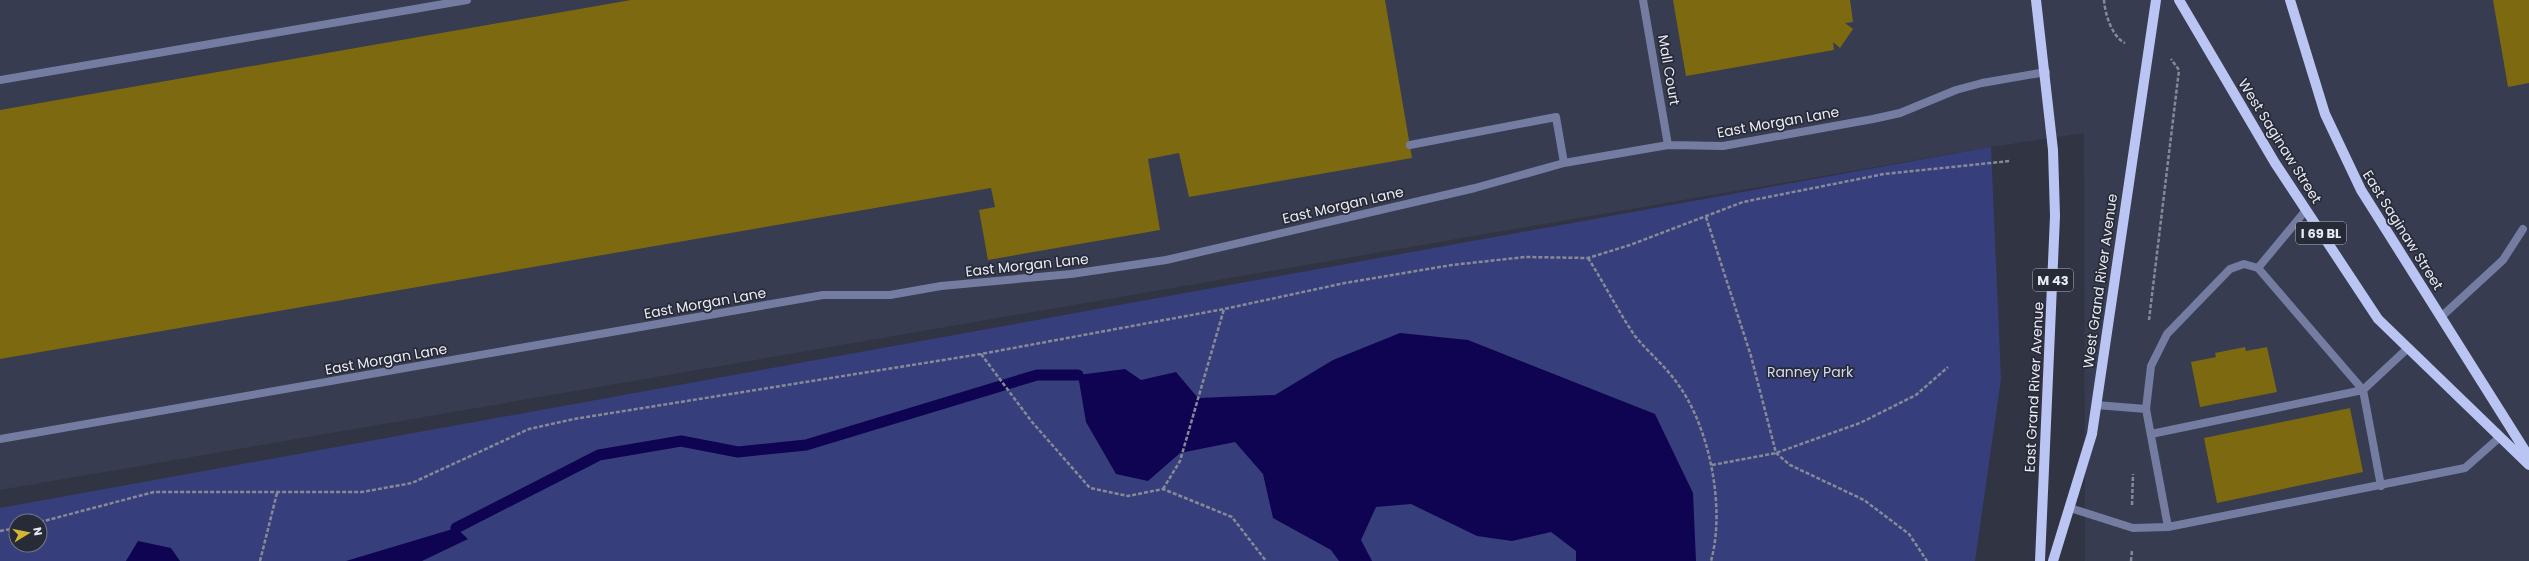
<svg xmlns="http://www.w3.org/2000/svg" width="2529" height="561" font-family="Poppins,sans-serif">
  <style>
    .built { fill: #373c50 }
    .green { fill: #363f7b; fill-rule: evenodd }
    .water { fill: #0f0452 }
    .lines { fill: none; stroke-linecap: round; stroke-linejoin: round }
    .stream { stroke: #0f0452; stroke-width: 11 }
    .building { fill: #7c6910 }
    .path { stroke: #878a96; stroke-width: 2.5; stroke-dasharray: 4 2; stroke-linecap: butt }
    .lane { stroke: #747ca1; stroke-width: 8 }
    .primary { stroke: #bac5f3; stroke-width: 10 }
    .labels { text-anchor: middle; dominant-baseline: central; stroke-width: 3.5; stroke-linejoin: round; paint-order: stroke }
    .shield { fill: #272a37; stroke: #afb1bb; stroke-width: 1 }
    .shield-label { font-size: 13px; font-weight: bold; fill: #e9ebf4 }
    .street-label { font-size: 14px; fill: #e9ebf4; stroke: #272a37 }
    .park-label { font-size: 14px; fill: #d5daf1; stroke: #272a37 }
  </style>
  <rect width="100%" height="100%" fill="#313442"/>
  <path class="built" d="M0 0H2529V561H2085L2084 133 1991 147 0 490Z"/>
  <path class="green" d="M1991 147 2001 379 1975 561H0V508ZM16 521H40V545H16Z"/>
  <path class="water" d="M1400 333 1468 340 1655 414 1693 493 1696 561H1576V551L1551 532 1512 541 1477 536 1411 504 1376 507 1361 540 1372 561H1339L1331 550 1273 518 1263 474 1235 442 1180 453 1148 481 1116 474 1086 422 1078 375 1125 369 1141 380 1176 372 1198 398 1275 395 1333 360Z
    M456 528 468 539 422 561H346Z
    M138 541 171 548 180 561H126Z"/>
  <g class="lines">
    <path class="stream" d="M456 528 599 455 681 441 738 452 806 445 1037 375H1078"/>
  </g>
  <path class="building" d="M631 0H1385L1412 158 1189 197 1179 153 1148 159 1160 230 988 260 979 210 995 207 991 188 0 359V110Z
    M1673 0H1850L1853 22 1845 23 1853 29 1840 48 1833 42 1834 50 1686 76Z
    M2493 0H2529V83L2508 87Z
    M2245 347 2246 351 2267 347 2277 392 2200 407 2191 362 2216 357 2215 353Z
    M2350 408 2363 472 2217 503 2204 438Z"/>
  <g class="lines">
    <path class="path" d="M2104 0C2105 14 2112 37 2125 43
      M1706 217 1751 356 1776 453 1790 465 1864 500 1909 534 1927 561
      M1588 258C1604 283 1618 311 1635 336 1647 351 1662 363 1674 379 1709 422 1726 507 1711 561
      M2149 320 2179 70 2171 59
      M981 354 1032 422 1090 488 1128 496 1163 489 1232 517 1266 561
      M1712 465 1776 453 1860 423 1916 395 1948 367
      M1163 489 1180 461 1224 309
      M2132 505 2133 474
      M40 522 154 492H362L412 483 529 429 574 419 981 354 1224 309 1345 283 1452 265 1525 257 1588 258 1630 245 1743 202 1884 174 2010 161
      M0 531 16 528
      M260 561 277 493
      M2131 561 2132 550"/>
    <path class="lane" d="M1643 0 1668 145
      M0 80 467 0
      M1410 145 1556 117 1564 163
      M2258 268 2363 390 2381 486
      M2441 317 2503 260 2523 229
      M2096 405 2146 409 2151 366 2167 334 2230 269 2244 264 2258 268 2306 210
      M2146 409 2168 527
      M2151 434 2363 390 2408 348
      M0 439 823 295H890L941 286 1071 274 1166 260 1475 188 1564 163 1668 145 1723 146 1873 119 1900 113 1956 90 1982 83 2046 72
      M2070 508 2133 528 2168 527 2465 468 2500 437"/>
    <path class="primary" d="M2036 0 2053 150 2055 216 2040 561
      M2179 0 2275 163 2378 319 2529 465
      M2290 0 2325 114 2361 190 2529 457
      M2053 561 2092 434 2156 0"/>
  </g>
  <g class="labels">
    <g class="shield">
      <rect x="2296" y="222" width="50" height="22" rx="3"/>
      <rect x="2033" y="269" width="40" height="22" rx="3"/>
    </g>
    <g class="shield-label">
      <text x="2321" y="233">I 69 BL</text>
      <text x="2053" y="280">M 43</text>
    </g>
    <g class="street-label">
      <text transform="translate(1669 70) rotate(80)">Mall Court</text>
      <text transform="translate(1778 122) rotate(-10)">East Morgan Lane</text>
      <text transform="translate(2280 141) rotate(58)">West Saginaw Street</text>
      <text transform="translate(1343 205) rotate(-13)">East Morgan Lane</text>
      <text transform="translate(2403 230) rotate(58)">East Saginaw Street</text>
      <text transform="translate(1027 265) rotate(-6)">East Morgan Lane</text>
      <text transform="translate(2100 281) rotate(-82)">West Grand River Avenue</text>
      <text transform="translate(705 303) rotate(-10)">East Morgan Lane</text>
      <text transform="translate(386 359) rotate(-10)">East Morgan Lane</text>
      <text transform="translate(2034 387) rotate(-87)">East Grand River Avenue</text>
    </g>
    <g class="park-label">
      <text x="1810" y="372">Ranney Park</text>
    </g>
  </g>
  <g transform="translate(28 533) rotate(80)"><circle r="19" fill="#272a37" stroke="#757783"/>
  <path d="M0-3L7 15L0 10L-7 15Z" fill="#d4b635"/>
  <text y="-6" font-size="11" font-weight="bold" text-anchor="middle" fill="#e9ebf4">N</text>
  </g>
</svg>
